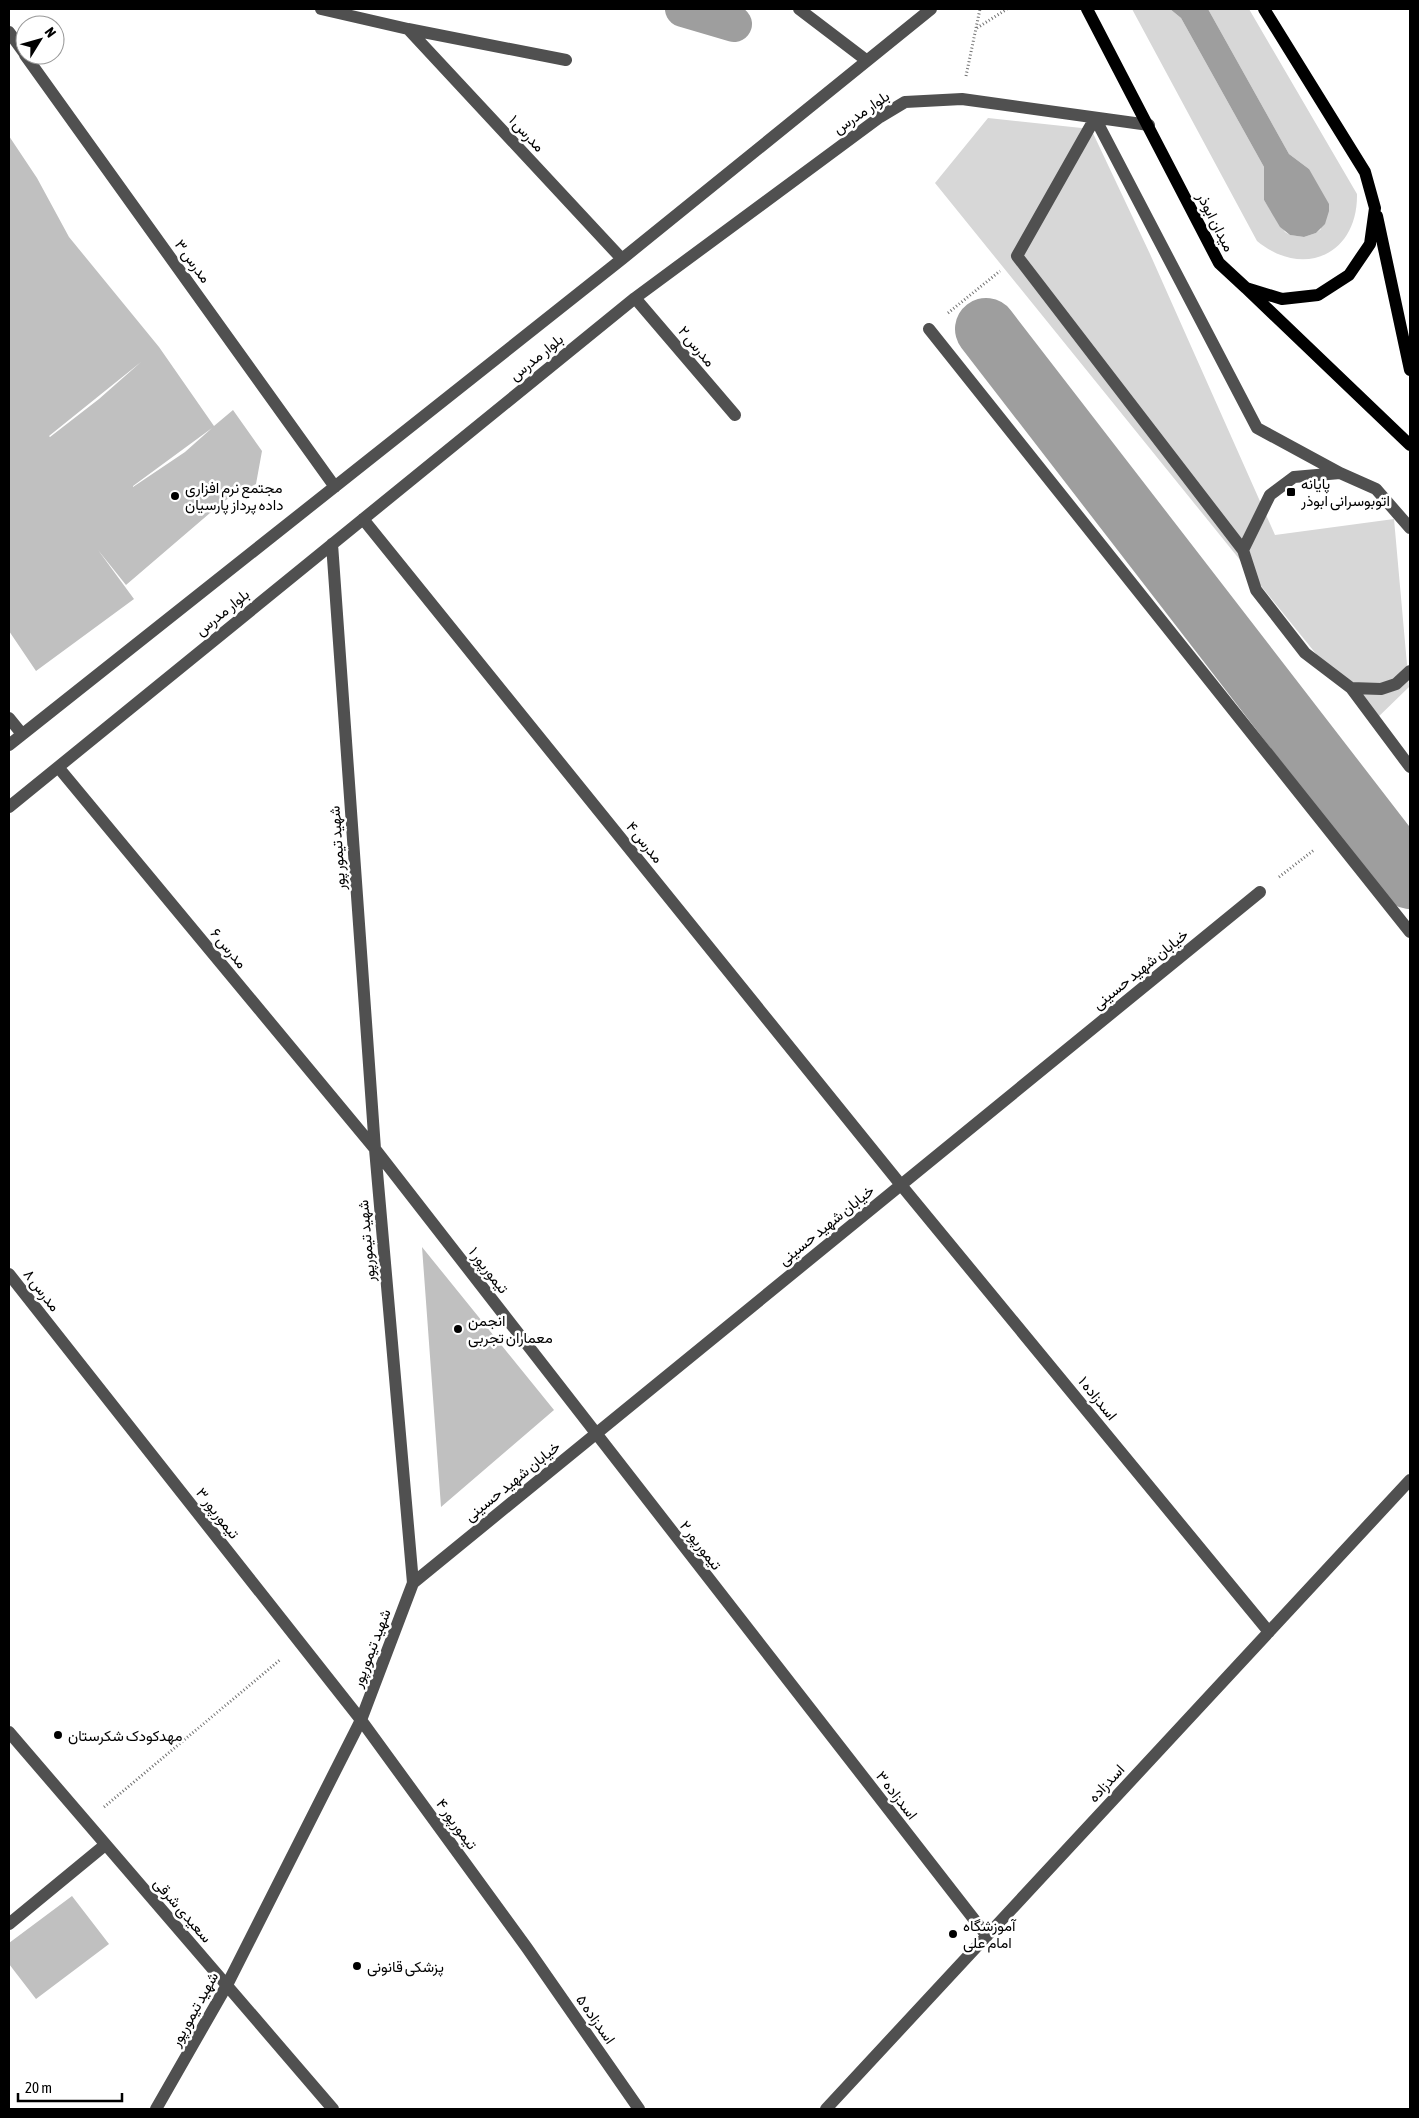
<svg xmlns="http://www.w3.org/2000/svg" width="1419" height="2118" font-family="'Asap Condensed',Vazirmatn,sans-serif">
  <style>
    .green { fill: #d7d7d7 }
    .water { fill: #9e9e9e }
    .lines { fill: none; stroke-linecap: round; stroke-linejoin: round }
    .canal { stroke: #9e9e9e; stroke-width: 36 }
    .river { stroke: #9e9e9e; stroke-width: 62 }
    .building { fill: #c0c0c0; fill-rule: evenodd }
    .path { stroke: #727272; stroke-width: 3; stroke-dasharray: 1 2.5; stroke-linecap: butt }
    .minor { stroke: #505050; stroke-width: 12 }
    .major { stroke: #000; stroke-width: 12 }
    .poi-dot { fill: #000; stroke: #fff; stroke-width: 2 }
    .labels { text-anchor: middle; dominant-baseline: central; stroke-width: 5; stroke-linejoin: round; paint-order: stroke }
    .street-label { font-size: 15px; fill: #000; stroke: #fff }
    .poi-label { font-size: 15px; fill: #000; stroke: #fff; text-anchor: start }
  </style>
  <rect width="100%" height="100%" fill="#fff"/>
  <path class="green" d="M1132 9H1170L1181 18 1264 167V200L1285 232 1290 235 1304 237 1316 233 1321 229 1309 169 1289 154 1208 9H1249L1357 194C1358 255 1303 279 1257 241Z
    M988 118 1091 129 1150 254 1275 535 1394 519 1409 687 1372 723 935 183Z"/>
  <path class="water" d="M1170 9H1208L1289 154 1309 169 1329 204V211L1325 224 1316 233 1304 237 1290 235 1280 227 1264 200V167L1181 18Z"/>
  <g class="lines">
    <path class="canal" d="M683 9 734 24"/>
    <path class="river" d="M986 329 1410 878"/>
  </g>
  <path class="building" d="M9 136 37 178 69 237 159 347 214 426 233 410 262 451 256 484 224 501 126 585 98 550 134 599 36 671 9 631ZM141 362 99 399 50 437 49 436ZM212 428 185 452 133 487V486Z
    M422 1247 554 1410 441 1507Z
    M72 1896 109 1944 36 1999 9 1964V1943Z"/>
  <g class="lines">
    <path class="path" d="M977 28 1007 9
      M966 76 980 9
      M948 313 1000 271
      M1279 877 1314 850
      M104 1807 281 1659"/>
    <path class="minor" d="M321 9 408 29 566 60
      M799 9 866 60
      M408 29 622 259
      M9 32 25 54
      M25 55 335 487
      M1095 118 1017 256 1243 550
      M1095 118 1257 428 1340 473
      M635 298 735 415
      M929 329 1410 932
      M363 519 901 1185 1269 1632
      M1410 528 1376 489 1340 473 1294 477 1270 495 1243 550 1256 590 1305 653 1351 688 1381 689 1396 684 1410 671
      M1351 688 1410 767
      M9 718 22 734
      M9 745 622 259 931 9
      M58 767 375 1149 987 1936
      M9 807 635 298 880 117 905 102 962 99 1149 125
      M9 1274 361 1720 527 1948 639 2109
      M413 1583 1260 892
      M9 1732 333 2109
      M9 1924 105 1845
      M156 2109 227 1985 361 1720 413 1583 375 1149 332 544
      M826 2109 1410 1480"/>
    <path class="major" d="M1087 9 1219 263 1246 288 1282 299 1318 295 1349 275 1370 244 1375 208 1365 172 1264 9
      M1377 216 1410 370
      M1248 290 1410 445"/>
  </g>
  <g class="poi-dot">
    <rect x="1286" y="487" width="10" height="10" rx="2.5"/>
    <circle cx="175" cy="496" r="5"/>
    <circle cx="458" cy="1329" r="5"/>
    <circle cx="58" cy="1735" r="5"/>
    <circle cx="953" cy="1934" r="5"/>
    <circle cx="357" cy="1966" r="5"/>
  </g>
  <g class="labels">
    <g class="street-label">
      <text transform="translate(861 112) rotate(-34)">بلوار مدرس</text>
      <text transform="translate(527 133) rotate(47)">مدرس ۱</text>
      <text transform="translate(1216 222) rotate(63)">میدان ابوذر</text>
      <text transform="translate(193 261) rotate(54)">مدرس ۳</text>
      <text transform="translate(697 346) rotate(50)">مدرس ۲</text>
      <text transform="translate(536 357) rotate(-39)">بلوار مدرس</text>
      <text transform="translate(222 612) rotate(-39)">بلوار مدرس</text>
      <text transform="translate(645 842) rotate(51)">مدرس ۴</text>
      <text transform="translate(337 848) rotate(-94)">شهید تیمور پور</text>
      <text transform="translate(229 948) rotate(50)">مدرس ۶</text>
      <text transform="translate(1140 969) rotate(-39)">خیابان شهید حسینی</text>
      <text transform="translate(826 1225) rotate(-39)">خیابان شهید حسینی</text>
      <text transform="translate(366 1241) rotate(-95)">شهید تیمورپور</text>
      <text transform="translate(489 1270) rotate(52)">تیمورپور ۱</text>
      <text transform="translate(42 1290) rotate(52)">مدرس ۸</text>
      <text transform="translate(1098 1398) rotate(51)">اسدزاده ۱</text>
      <text transform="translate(512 1481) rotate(-39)">خیابان شهید حسینی</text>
      <text transform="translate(218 1513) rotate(52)">تیمورپور ۳</text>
      <text transform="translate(701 1545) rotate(52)">تیمورپور ۲</text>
      <text transform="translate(371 1648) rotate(-69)">شهید تیمورپور</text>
      <text transform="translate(1106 1783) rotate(-47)">اسدزاده</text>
      <text transform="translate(897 1795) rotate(52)">اسدزاده ۳</text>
      <text transform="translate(457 1824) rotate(54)">تیمورپور ۴</text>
      <text transform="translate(183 1910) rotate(49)">سعیدی شرقی</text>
      <text transform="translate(194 2009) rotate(-61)">شهید تیمورپور</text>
      <text transform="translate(596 2019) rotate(55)">اسدزاده ۵</text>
    </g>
    <g class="poi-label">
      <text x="1301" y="483">پایانه<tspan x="1301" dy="17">اتوبوسرانی ابوذر</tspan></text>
      <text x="185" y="487">مجتمع نرم افزاری<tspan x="185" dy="17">داده پرداز پارسیان</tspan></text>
      <text x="468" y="1320">انجمن<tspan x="468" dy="17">معماران تجربی</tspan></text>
      <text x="68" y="1735">مهدکودک شکرستان</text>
      <text x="963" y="1925">آموزشگاه<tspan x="963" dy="17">امام علی</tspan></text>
      <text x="367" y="1966">پزشکی قانونی</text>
    </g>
  </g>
  <rect width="1419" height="2118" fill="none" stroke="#000000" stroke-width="20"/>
  <g transform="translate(40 40) rotate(53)"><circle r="24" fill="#ffffff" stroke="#999999"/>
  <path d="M0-4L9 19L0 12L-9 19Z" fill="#000000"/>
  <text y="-8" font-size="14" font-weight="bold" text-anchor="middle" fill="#000000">N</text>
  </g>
  <path d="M18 2093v8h104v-8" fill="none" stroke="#000000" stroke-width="2.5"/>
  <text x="25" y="2093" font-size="15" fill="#000000" stroke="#ffffff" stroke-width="4" paint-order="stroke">20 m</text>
</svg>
